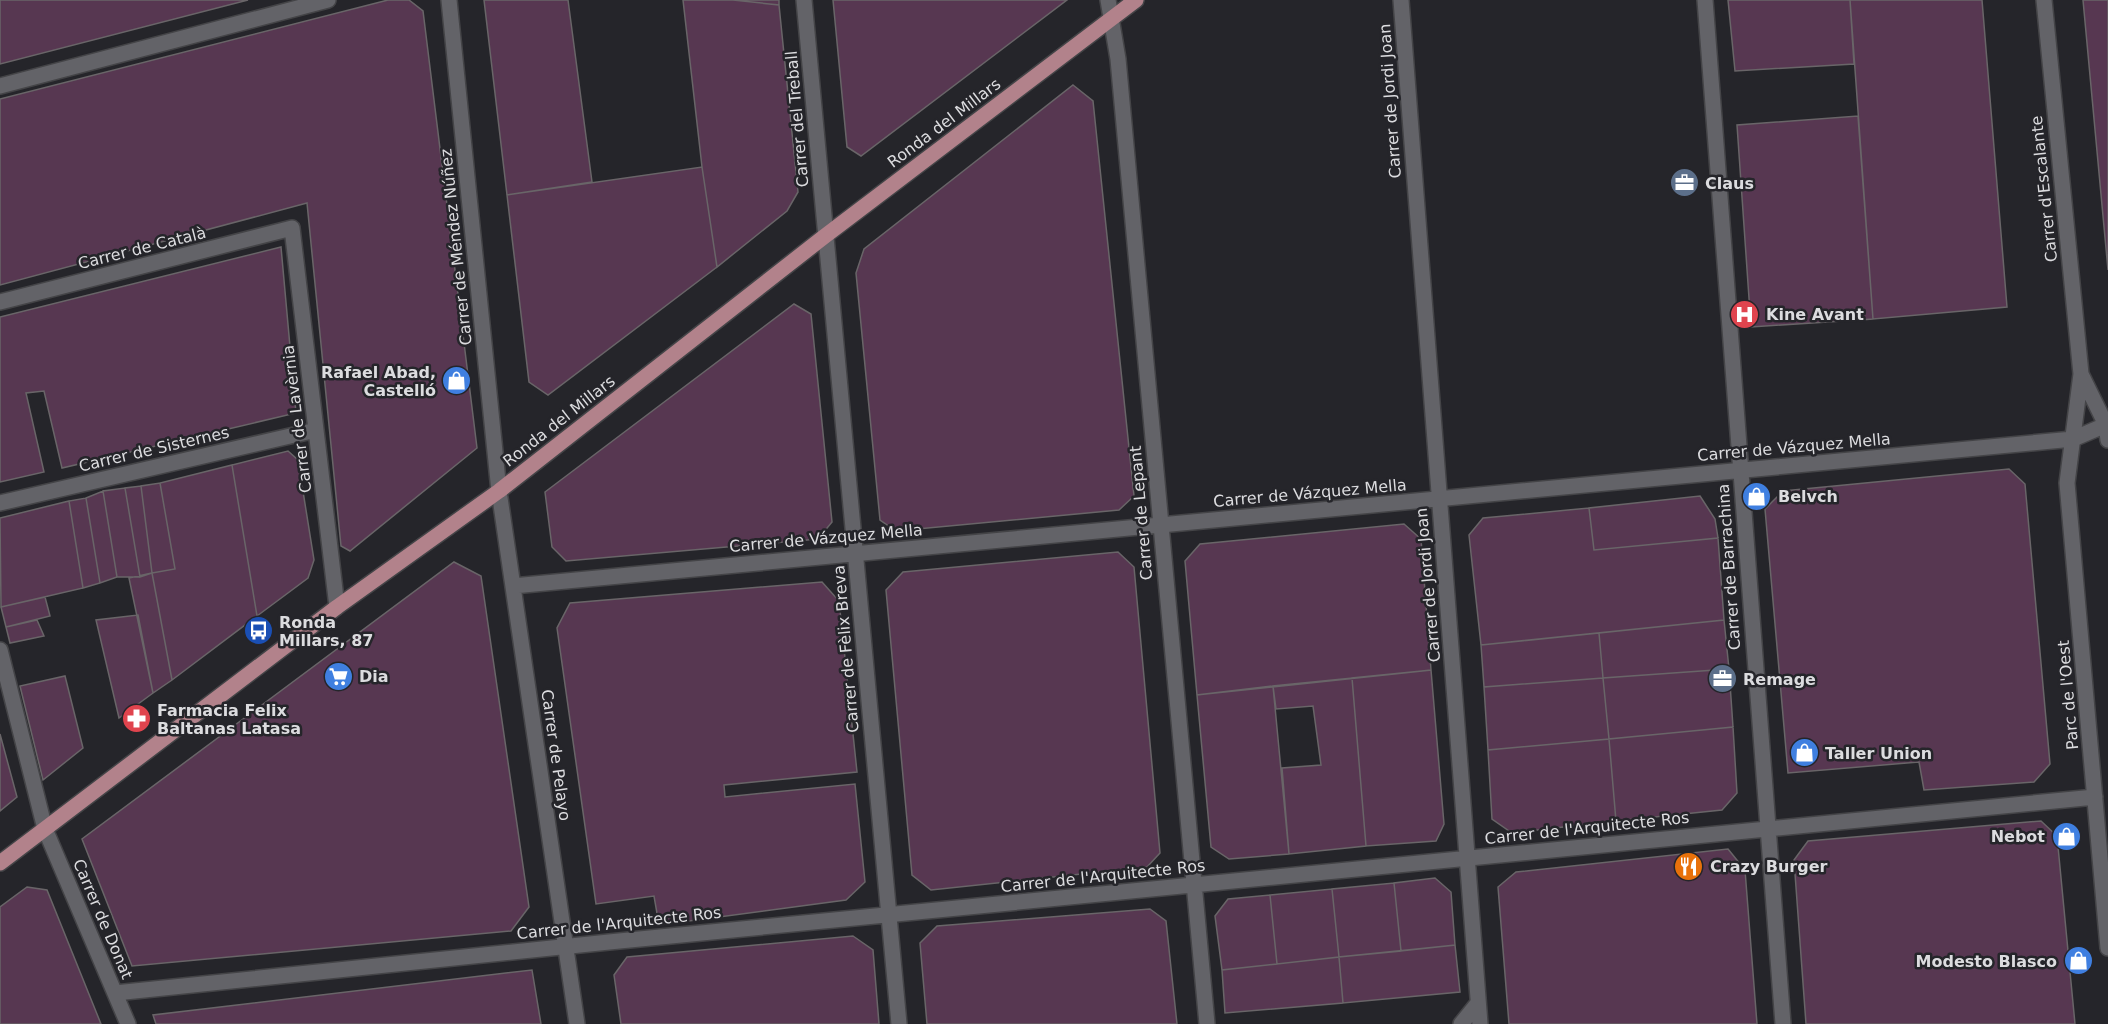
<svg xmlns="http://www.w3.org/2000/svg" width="2108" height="1024" font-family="'DejaVu Sans',sans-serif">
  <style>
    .building { fill: #573751; stroke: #696568; stroke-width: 1.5 }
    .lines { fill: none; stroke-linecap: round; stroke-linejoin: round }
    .minor-casing { stroke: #444447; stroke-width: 18 }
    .major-casing { stroke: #444447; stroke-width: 18 }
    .minor { stroke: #636368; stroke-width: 15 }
    .major { stroke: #b2828b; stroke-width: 15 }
    .labels { text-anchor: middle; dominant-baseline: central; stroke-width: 5; stroke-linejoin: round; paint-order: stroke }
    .street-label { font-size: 16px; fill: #dcdcdf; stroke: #25252a }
    .poi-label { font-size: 16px; font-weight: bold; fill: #dcdcdf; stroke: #25252a; text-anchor: start }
  </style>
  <rect width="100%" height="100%" fill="#25252a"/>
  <path class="building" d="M0 0H248L0 64Z
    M388 0H409L423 11 477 448 350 551 341 546 307 203 0 285V99Z
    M484 0H568L592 182 507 195Z
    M683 0H733L779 5 798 192 787 211 717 267 702 167Z
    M733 0H779V5Z
    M833 0H1067L861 156 847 147Z
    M1728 0H1850L1854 64 1735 71Z
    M1850 0H1982L2007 307 1873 319Z
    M2083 0H2108V270Z
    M1073 85 1093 101 1134 496 1119 510 896 531 880 520 856 273 864 249Z
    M1858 116 1873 319 1751 327 1737 125Z
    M702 167 717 267 548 395 529 382 507 195Z
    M281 247 296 413 62 468 44 391 26 393 44 472 0 482V317Z
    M794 304 811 314 832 522 818 539 566 561 552 547 545 492Z
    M288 451 298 460 314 560 308 578 257 616 232 465Z
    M232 465 257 616 172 680 152 573 175 569 160 483Z
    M2009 469 2025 484 2050 764 2034 782 1924 790 1919 762 1788 773 1765 509 1783 491Z
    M160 483 175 569 152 573 141 486Z
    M141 486 152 573 140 577 125 488Z
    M125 488 140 577H117L103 491Z
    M103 491 117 577 100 583 86 498Z
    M1700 496 1715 519 1718 538 1594 550 1589 508Z
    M86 498 100 583 83 588 69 501Z
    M69 501 83 588 1 607 0 518Z
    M1589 508 1594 550 1718 538 1724 620 1481 645 1469 535 1483 518Z
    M1404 524 1421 539 1431 670 1197 695 1185 561 1200 544Z
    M1118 552 1134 567 1160 853 1147 867 931 890 912 875 886 590 903 572Z
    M454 562 481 576 529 907 511 931 132 966 82 839Z
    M152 573 172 680 153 693 129 578Z
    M822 582 839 601 857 772 724 785 725 797 855 784 865 882 846 900 659 925 654 896 596 904 557 628 570 603Z
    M45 597 50 616 6 627 1 607Z
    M138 615 153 693 119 718 96 620Z
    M37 620 44 636 10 643 6 627Z
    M1724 620 1729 669 1603 678 1599 633Z
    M1599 633 1603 678 1484 687 1481 645Z
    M1729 669 1733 727 1609 739 1603 678Z
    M1431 670 1444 824 1436 841 1366 846 1352 678Z
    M65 676 83 748 43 780 20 686Z
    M1352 678 1366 846 1289 854 1282 768 1321 765 1313 706 1276 709 1273 686Z
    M1603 678 1609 739 1488 750 1484 687Z
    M1273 686 1289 854 1229 859 1211 847 1197 695Z
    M1733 727 1737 793 1722 810 1616 821 1609 739Z
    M0 734 17 797 0 811Z
    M1609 739 1616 821 1512 833 1492 819 1488 750Z
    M2041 821 2057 836 2075 1024H1806L1794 860 1808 841Z
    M1728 849 1745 870 1757 1024H1509L1498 887 1516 872Z
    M1435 878 1451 892 1455 945 1401 951 1394 883Z
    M1394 883 1401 951 1339 957 1332 889Z
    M27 887 47 890 101 1024H0V907Z
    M1332 889 1339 957 1277 964 1270 895Z
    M1270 895 1277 964 1222 970 1215 916 1228 899Z
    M1150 909 1166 921 1177 1024H927L920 943 937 926Z
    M853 936 873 950 879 1024H621L614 975 627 957Z
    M1455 945 1460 992 1343 1003 1339 957Z
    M1339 957 1343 1003 1225 1013 1222 970Z
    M532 970 541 1024H156L153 1015Z"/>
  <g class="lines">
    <defs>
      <path id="minor" d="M449 0 499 491 577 1024
        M804 0 899 1024
        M1108 0 1118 59 1207 1024
        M1401 0 1480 1024
        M1705 0 1783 1024
        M2044 0 2081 374 2067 483 2108 948
        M0 86 328 0
        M0 302 292 228 337 607
        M2081 374 2106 425 2108 440
        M0 503 316 430
        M513 586 2073 439 2108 424
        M0 650 45 829 128 1024
        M115 993 609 942 2095 797
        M1461 1024 1478 1003"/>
      <path id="major" d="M0 863 337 607 499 491 825 236 1136 0"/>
    </defs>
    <use href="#minor" class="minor-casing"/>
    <use href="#major" class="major-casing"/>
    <use href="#minor" class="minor"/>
    <use href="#major" class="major"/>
  </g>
  <defs>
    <symbol id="office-disc" viewBox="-11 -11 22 22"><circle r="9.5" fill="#5c6f8a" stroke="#25252a"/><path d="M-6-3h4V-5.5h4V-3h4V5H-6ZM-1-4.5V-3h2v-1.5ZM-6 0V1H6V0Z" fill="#fff"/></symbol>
    <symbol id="hospital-disc" viewBox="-11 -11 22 22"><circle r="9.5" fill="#e0444e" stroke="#25252a"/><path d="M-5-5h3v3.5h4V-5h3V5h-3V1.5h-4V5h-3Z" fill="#fff"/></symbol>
    <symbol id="shop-disc" viewBox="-11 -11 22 22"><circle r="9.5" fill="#3f7fe0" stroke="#25252a"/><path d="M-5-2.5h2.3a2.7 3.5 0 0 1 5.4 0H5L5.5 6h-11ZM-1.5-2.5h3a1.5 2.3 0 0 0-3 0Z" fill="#fff"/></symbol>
    <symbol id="bus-disc" viewBox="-11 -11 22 22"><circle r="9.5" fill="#1a4fb4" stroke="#25252a"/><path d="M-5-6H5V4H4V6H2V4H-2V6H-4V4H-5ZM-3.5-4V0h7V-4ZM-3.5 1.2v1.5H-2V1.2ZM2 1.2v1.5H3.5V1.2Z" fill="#fff"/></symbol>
    <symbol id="supermarket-disc" viewBox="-11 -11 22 22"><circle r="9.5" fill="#3f7fe0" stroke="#25252a"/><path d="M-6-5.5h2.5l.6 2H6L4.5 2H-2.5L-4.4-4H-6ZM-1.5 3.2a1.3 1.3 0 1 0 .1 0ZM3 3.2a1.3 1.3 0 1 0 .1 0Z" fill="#fff"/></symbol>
    <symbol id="pharmacy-disc" viewBox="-11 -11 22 22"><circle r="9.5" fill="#e0444e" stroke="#25252a"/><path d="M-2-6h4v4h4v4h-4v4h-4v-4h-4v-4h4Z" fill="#fff"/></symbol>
    <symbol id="restaurant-disc" viewBox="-11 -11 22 22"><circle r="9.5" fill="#e8710a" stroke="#25252a"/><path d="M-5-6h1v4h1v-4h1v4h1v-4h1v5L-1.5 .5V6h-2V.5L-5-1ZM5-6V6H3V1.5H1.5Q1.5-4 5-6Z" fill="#fff"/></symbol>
  </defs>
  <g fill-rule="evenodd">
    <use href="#office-disc" x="1668" y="166" width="33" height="33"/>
    <use href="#hospital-disc" x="1728" y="298" width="33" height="33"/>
    <use href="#shop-disc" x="440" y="364" width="33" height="33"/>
    <use href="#shop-disc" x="1740" y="480" width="33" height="33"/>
    <use href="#bus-disc" x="242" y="614" width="33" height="33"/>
    <use href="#supermarket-disc" x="322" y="660" width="33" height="33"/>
    <use href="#office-disc" x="1706" y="662" width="33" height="33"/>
    <use href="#pharmacy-disc" x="120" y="702" width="33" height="33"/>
    <use href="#shop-disc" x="1788" y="736" width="33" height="33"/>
    <use href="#shop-disc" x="2050" y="820" width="33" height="33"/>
    <use href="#restaurant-disc" x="1672" y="850" width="33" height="33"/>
    <use href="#shop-disc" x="2062" y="944" width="33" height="33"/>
  </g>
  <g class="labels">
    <g class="street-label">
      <text transform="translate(1390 101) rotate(-94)">Carrer de Jordi Joan</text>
      <text transform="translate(797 119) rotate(-95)">Carrer del Treball</text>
      <text transform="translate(944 123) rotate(-37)">Ronda del Millars</text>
      <text transform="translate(2044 189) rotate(-96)">Carrer d'Escalante</text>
      <text transform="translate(456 247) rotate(-96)">Carrer de Méndez Núñez</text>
      <text transform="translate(142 248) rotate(-14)">Carrer de Català</text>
      <text transform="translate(297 419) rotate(-97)">Carrer de Lavèrnia</text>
      <text transform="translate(559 421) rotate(-38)">Ronda del Millars</text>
      <text transform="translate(1794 447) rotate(-5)">Carrer de Vázquez Mella</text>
      <text transform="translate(154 449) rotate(-13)">Carrer de Sisternes</text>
      <text transform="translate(1310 493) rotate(-5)">Carrer de Vázquez Mella</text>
      <text transform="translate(1141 513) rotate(-95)">Carrer de Lepant</text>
      <text transform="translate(826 538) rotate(-5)">Carrer de Vázquez Mella</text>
      <text transform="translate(1729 567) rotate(-94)">Carrer de Barrachina</text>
      <text transform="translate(1428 585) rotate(-95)">Carrer de Jordi Joan</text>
      <text transform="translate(846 649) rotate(-95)">Carrer de Fèlix Breva</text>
      <text transform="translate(2068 695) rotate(-95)">Parc de l'Oest</text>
      <text transform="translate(556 755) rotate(82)">Carrer de Pelayo</text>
      <text transform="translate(1587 828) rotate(-6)">Carrer de l'Arquitecte Ros</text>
      <text transform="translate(1103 876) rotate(-6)">Carrer de l'Arquitecte Ros</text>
      <text transform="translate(103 919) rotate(67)">Carrer de Donat</text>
      <text transform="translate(619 923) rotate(-6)">Carrer de l'Arquitecte Ros</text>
    </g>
    <g class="poi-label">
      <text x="1705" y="183">Claus</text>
      <text x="1766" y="314">Kine Avant</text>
      <text x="436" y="372" text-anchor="end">Rafael Abad,<tspan x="436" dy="18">Castelló</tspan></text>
      <text x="1778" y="496">Belvch</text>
      <text x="279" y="622">Ronda<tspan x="279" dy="18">Millars, 87</tspan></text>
      <text x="359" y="676">Dia</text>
      <text x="1743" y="679">Remage</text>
      <text x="157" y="710">Farmacia Felix<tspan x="157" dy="18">Baltanas Latasa</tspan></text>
      <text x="1825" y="753">Taller Union</text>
      <text x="2045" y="836" text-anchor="end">Nebot</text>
      <text x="1710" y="866">Crazy Burger</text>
      <text x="2057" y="961" text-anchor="end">Modesto Blasco</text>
    </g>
  </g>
</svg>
